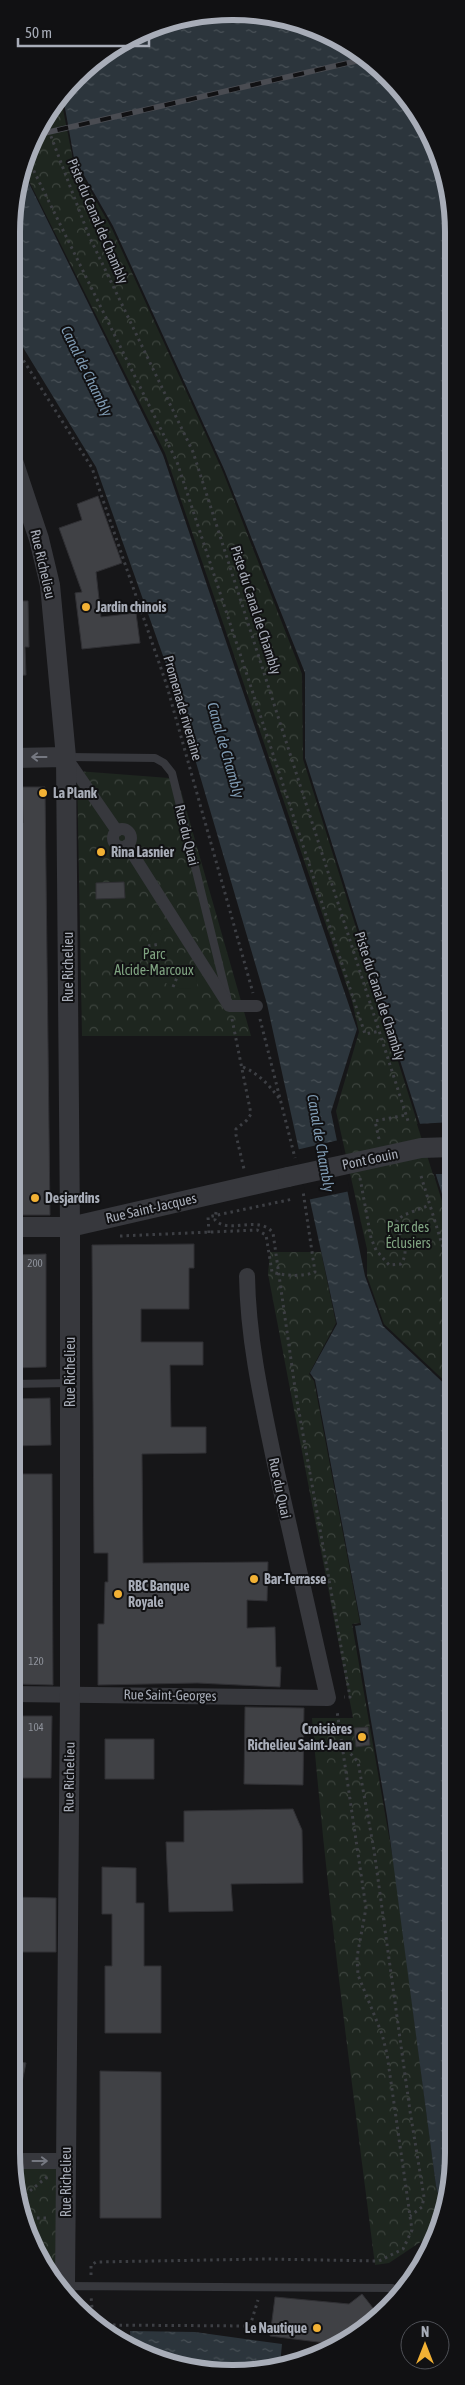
<svg xmlns="http://www.w3.org/2000/svg" width="465" height="2385" font-family="'Asap Condensed',sans-serif">
  <style>
    .park { fill: url(#park-crowns) }
    .garden { fill: #1e261f }
    .water { fill: url(#water-ripples) }
    .pier { fill: #161618 }
    .building { fill: #404145; stroke: #303034 }
    .lines { fill: none; stroke-linecap: round; stroke-linejoin: round }
    .path { stroke: #3d3f44; stroke-width: 3; stroke-dasharray: 2.5 4; stroke-linecap: butt }
    .service { stroke: #37383d; stroke-width: 8 }
    .pedestrian { stroke: #37383d; stroke-width: 12 }
    .minor { stroke: #37383d; stroke-width: 16 }
    .tertiary { stroke: #37383d; stroke-width: 20 }
    .rail-casing { stroke: #4a4c52; stroke-width: 5.5 }
    .rail { stroke: #111113; stroke-width: 4; stroke-dasharray: 11; stroke-linecap: butt }
    .tertiary-bridge { stroke: #37383d; stroke-width: 20 }
    .oneway { stroke: #757881 }
    .poi-dot { fill: #f2b134; stroke: #111113; stroke-width: 2 }
    .labels { text-anchor: middle; dominant-baseline: central; stroke-width: 4; stroke-linejoin: round; paint-order: stroke }
    .number-label { font-size: 11px; fill: #8e929b }
    .street-label { font-size: 14px; fill: #a8adb8; stroke: #111113 }
    .poi-label { font-size: 14px; font-weight: bold; fill: #a8adb8; stroke: #111113; text-anchor: start }
    .park-label { font-size: 14px; fill: #7fa381; stroke: #111113 }
    .water-label { font-size: 15px; font-style: italic; fill: #7f9bb3; stroke: #111113 }
    .rim { fill: none; stroke: #a8adb8; stroke-width: 6 }
  </style>
  <defs>
    <pattern id="park-crowns" width="20" height="18" patternUnits="userSpaceOnUse" patternTransform="scale(1.25)"><rect width="20" height="18" fill="#1e261f"/><path d="M2 6a3 3 0 1 1 6 0M12 15a3 3 0 1 1 6 0" fill="none" stroke="#3c433d"/></pattern>
    <pattern id="water-ripples" width="26" height="14" patternUnits="userSpaceOnUse" patternTransform="scale(1.25)"><rect width="26" height="14" fill="#2c353c"/><path d="M2 4q2-2 4 0t4 0M15 11q2-2 4 0t4 0" fill="none" stroke="#485056"/></pattern>
  </defs>
  <rect width="100%" height="100%" fill="#161618"/>
  <path class="park" d="M61 99 73 160 112 229 223 472 302 674 303 759 453 1236 452 1388 384 1324 367 1276V1249L336 1111 359 1032 352 1001 165 453 24 171 41 122Z
    M77 771 169 778 181 791 251 1036H82Z
    M270 1252H321L336 1323 309 1374 314 1381 360 1623 352 1624 395 1871 436 2186 442 2210 434 2233 389 2263 375 2265C352 2083 327 1901 312 1718H353L268 1274Z
    M66 2161 61 2286 28 2237 13 2162Z"/>
  <path class="garden" d="M168 928C149 956 166 976 196 976L198 989C190 989 182 989 174 987 154 980 139 951 153 932Z"/>
  <path class="water" d="M261 13 330 34 389 76 431 135 453 218V1229L305 758V673L224 469 113 226 74 158 63 97 98 57 175 19Z
    M24 173 163 455 357 1029 331 1112 365 1276 383 1326 452 1391V2181L442 2210 436 2186 387 1816 355 1626 361 1625 315 1380 310 1373 337 1324 267 1004 173 684 96 467 13 331V204Z
    M130 2331 195 2332 282 2344 280 2365 218 2373 154 2358 153 2355H145L131 2345Z"/>
  <path class="pier" d="M453 1122V1174H433L417 1124Z
    M339 1140 350 1191 307 1200 296 1150Z"/>
  <path class="building" d="M98 496 122 563 96 572 101 617 136 613 140 643 82 649 75 593 82 592 59 528 82 520 77 504Z
    M13 601H28L29 647H25L26 675 13 676Z
    M22 787H45L50 1215H12L13 823H23Z
    M124 882 125 898 96 899V883Z
    M194 1244V1268H189V1309H141V1342H203V1365H170L171 1427H206V1453L142 1454 143 1563 268 1562 267 1601 247 1600V1628L275 1627 276 1667H281L280 1687 197 1683 98 1685V1624H104L105 1582H108V1553H94L92 1245Z
    M46 1254V1367L12 1368V1255Z
    M50 1398 51 1445 12 1446V1399Z
    M12 1474H52L53 1685 17 1684V1649H12V1628H17V1597H21L20 1512H12Z
    M245 1707 304 1708 303 1785 244 1784Z
    M12 1716H52L51 1778H12Z
    M368 1727 370 1745 356 1747 354 1728Z
    M105 1739H154V1779H105Z
    M293 1809 302 1830 303 1883 231 1884 233 1911 169 1912 166 1842H184V1811Z
    M102 1867 136 1868V1903H144V1966H161V2033H105V1966H112V1914H102Z
    M11 1897 56 1898V1952H11Z
    M11 2060 26 2063 18 2102 11 2101Z
    M100 2071 161 2072V2218H100Z
    M362 2294 380 2317 334 2344 270 2336 275 2297 349 2304Z"/>
  <g class="lines">
    <path class="path" d="M44 118 89 236 193 452 409 1124
      M28 159 177 462 365 1034 380 1031
      M13 344 92 468 166 683 253 993
      M148 946 160 944
      M173 987 178 975
      M232 1019 251 1114 247 1120 236 1129V1135L244 1169
      M260 1019 295 1158
      M243 1067C259 1074 268 1084 279 1098
      M379 1139 375 1121 406 1115
      M421 1176 453 1280
      M360 1178 371 1238 376 1250 389 1265 401 1264C412 1247 397 1237 397 1220L404 1215 430 1205
      M216 1212 215 1220C229 1235 259 1214 273 1233L296 1395 350 1697H344
      M209 1233 208 1217 293 1199
      M120 1236 257 1230 266 1235 272 1272C285 1276 303 1277 315 1272L303 1191
      M342 1744 358 1762 374 1850 410 2111 424 2197 422 2207 410 2216
      M20 2199 47 2177
      M24 2218H49
      M32 2243 48 2254
      M91 2275V2265L96 2262 266 2259 379 2261 403 2249 412 2230 387 2054 382 2034 358 1975 357 1957 366 1908 337 1711
      M80 2311 92 2308 91 2296
      M100 2325 250 2326 258 2300
      M226 2372V2364L259 2368"/>
    <path class="service" d="M68 757 155 758 164 763 172 773 227 997
      M12 1384 70 1383
      M71 2302 65 2286 392 2288"/>
    <path class="pedestrian" d="M66 757 117 831
      M113 838a9 9 0 1 1 18 0a9 9 0 1 1-18 0Z
      M127 845 229 1006H257"/>
    <path class="minor" d="M12 1694 328 1698C310 1620 292 1542 275 1464 262 1402 248 1340 247 1276
      M13 2161H66"/>
    <path class="tertiary" d="M13 461 39 539 50 585 66 757 70 1227V1693L65 2286H61
      M13 758 66 757
      M12 1227H70L288 1177"/>
    <defs>
      <path id="rail" d="M36 135 365 59"/>
    </defs>
    <use href="#rail" class="rail-casing"/>
    <use href="#rail" class="rail"/>
    <path class="tertiary-bridge" d="M288 1177 421 1148 453 1147"/>
  </g>
  <defs><path id="oneway-shaft" d="M-6 0H5M1.5-3L5.5 0L1.5 3" fill="none" stroke-width="1.6" stroke-linecap="round" stroke-linejoin="round" transform="scale(1.25)"/></defs>
  <g class="oneway">
    <use href="#oneway-shaft" transform="translate(39 757) rotate(180)"/>
    <use href="#oneway-shaft" transform="translate(40 2161)"/>
  </g>
  <g class="poi-dot">
    <circle cx="86" cy="607" r="5"/>
    <circle cx="43" cy="793" r="5"/>
    <circle cx="101" cy="852" r="5"/>
    <circle cx="35" cy="1198" r="5"/>
    <circle cx="254" cy="1579" r="5"/>
    <circle cx="118" cy="1594" r="5"/>
    <circle cx="362" cy="1737" r="5"/>
    <circle cx="317" cy="2328" r="5"/>
  </g>
  <g class="labels">
    <g class="number-label">
      <text x="35" y="1263">200</text>
      <text x="36" y="1661">120</text>
      <text x="36" y="1727">104</text>
    </g>
    <g class="street-label">
      <text transform="translate(98 221) rotate(67)">Piste du Canal de Chambly</text>
      <text transform="translate(43 564) rotate(77)">Rue Richelieu</text>
      <text transform="translate(256 610) rotate(72)">Piste du Canal de Chambly</text>
      <text transform="translate(183 708) rotate(74)">Promenade riveraine</text>
      <text transform="translate(187 835) rotate(76)">Rue du Quai</text>
      <text transform="translate(68 967) rotate(-90)">Rue Richelieu</text>
      <text transform="translate(380 996) rotate(72)">Piste du Canal de Chambly</text>
      <text transform="translate(370 1159) rotate(-12)">Pont Gouin</text>
      <text transform="translate(151 1208) rotate(-13)">Rue Saint-Jacques</text>
      <text transform="translate(70 1372) rotate(-90)">Rue Richelieu</text>
      <text transform="translate(280 1488) rotate(78)">Rue du Quai</text>
      <text transform="translate(170 1695) rotate(1)">Rue Saint-Georges</text>
      <text transform="translate(69 1777) rotate(-89)">Rue Richelieu</text>
      <text transform="translate(66 2182) rotate(-90)">Rue Richelieu</text>
    </g>
    <g class="poi-label">
      <text x="96" y="607">Jardin chinois</text>
      <text x="53" y="793">La Plank</text>
      <text x="111" y="852">Rina Lasnier</text>
      <text x="45" y="1198">Desjardins</text>
      <text x="264" y="1579">Bar-Terrasse</text>
      <text x="128" y="1586">RBC Banque<tspan x="128" dy="16">Royale</tspan></text>
      <text x="352" y="1729" text-anchor="end">Croisières<tspan x="352" dy="16">Richelieu Saint-Jean</tspan></text>
      <text x="307" y="2328" text-anchor="end">Le Nautique</text>
    </g>
    <g class="park-label">
      <text x="154" y="954">Parc<tspan x="154" dy="16">Alcide-Marcoux</tspan></text>
      <text x="408" y="1227">Parc des<tspan x="408" dy="16">Éclusiers</tspan></text>
    </g>
    <g class="water-label">
      <text transform="translate(87 371) rotate(64)">Canal de Chambly</text>
      <text transform="translate(226 750) rotate(74)">Canal de Chambly</text>
      <text transform="translate(321 1143) rotate(80)">Canal de Chambly</text>
    </g>
  </g>
  <path d="M0 0H465V2385H0ZM232 20H233A212 212 0 0 1 445 232V2153A212 212 0 0 1 233 2365H232A212 212 0 0 1 20 2153V232A212 212 0 0 1 232 20Z" fill="#111113" fill-rule="evenodd"/>
  <path class="rim" d="M232 20H233A212 212 0 0 1 445 232V2153A212 212 0 0 1 233 2365H232A212 212 0 0 1 20 2153V232A212 212 0 0 1 232 20Z"/>
  <g transform="translate(425 2345)"><circle r="24" fill="#111113" stroke="#4d4f55"/>
  <path d="M0-4L9 19L0 12L-9 19Z" fill="#f2b134"/>
  <text y="-8" font-size="14" font-weight="bold" text-anchor="middle" fill="#a8adb8">N</text>
  </g>
  <path d="M18 38v8h131v-8" fill="none" stroke="#a8adb8" stroke-width="2.5"/>
  <text x="25" y="38" font-size="15" fill="#a8adb8" stroke="#111113" stroke-width="4" paint-order="stroke">50 m</text>
</svg>
